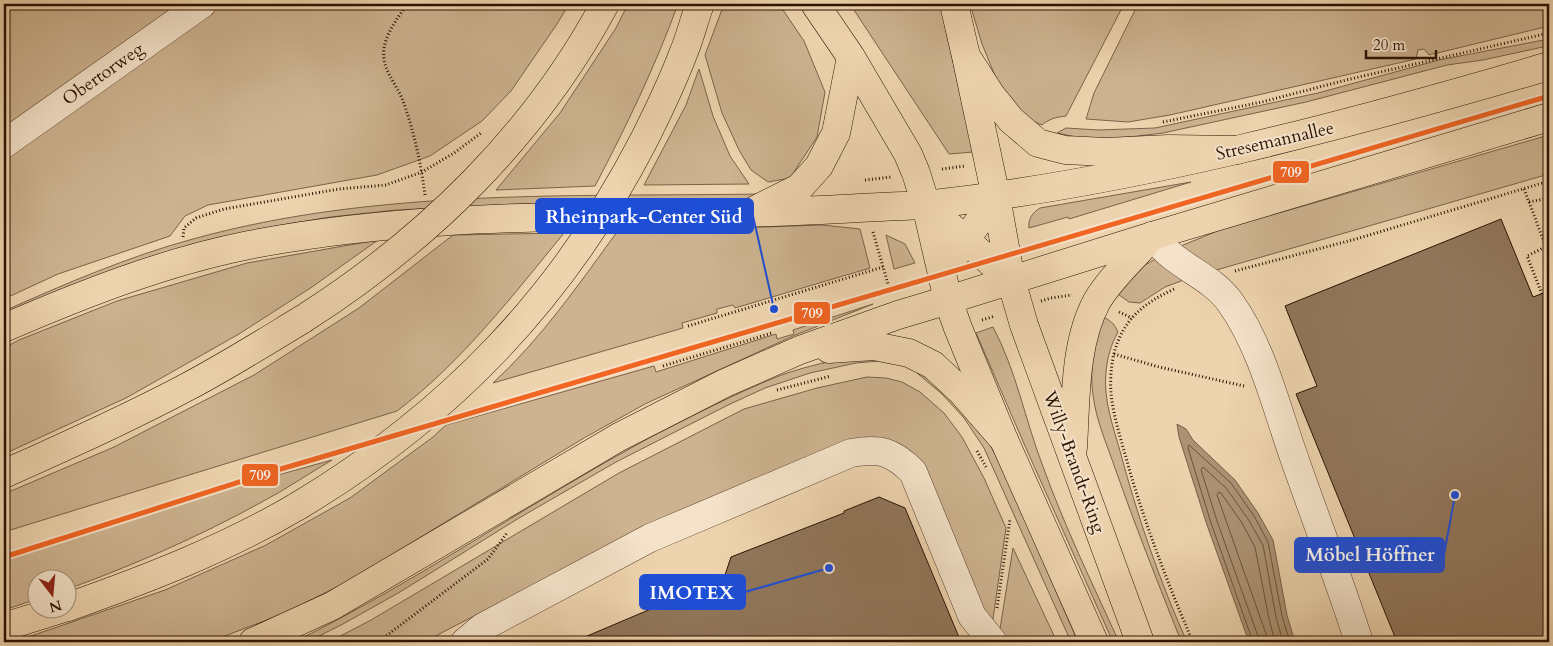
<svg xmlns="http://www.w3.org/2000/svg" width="1553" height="646" font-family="Cardo,serif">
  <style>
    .green { fill: #cdb390; stroke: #7c6248 }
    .water { fill: #ac9273; stroke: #795e45 }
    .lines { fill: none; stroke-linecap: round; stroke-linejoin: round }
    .shore { stroke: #6c523a; stroke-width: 1 }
    .building { fill: #91765a; stroke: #2c1100 }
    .minor-casing { stroke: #5c422c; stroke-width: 29 }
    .major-casing { stroke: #2c1100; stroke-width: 29 }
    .highway-casing { stroke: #2c1100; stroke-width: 29 }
    .path { stroke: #2c1100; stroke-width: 3; stroke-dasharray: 1 2.5; stroke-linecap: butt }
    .minor { stroke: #f4e3ca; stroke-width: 28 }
    .major { stroke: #eed4ae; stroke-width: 28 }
    .highway { stroke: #eed4ae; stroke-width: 28 }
    .highway-bridge-casing { stroke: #2c1100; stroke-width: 29; stroke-linecap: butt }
    .highway-bridge { stroke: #eed4ae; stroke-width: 28 }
    .tram-1-casing { stroke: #f4e3ca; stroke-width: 9 }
    .tram-1 { stroke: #f26522; stroke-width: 5 }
    .labels { text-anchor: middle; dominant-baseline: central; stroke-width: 4; stroke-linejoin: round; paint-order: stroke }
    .street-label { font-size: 18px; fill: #2c1100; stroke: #f4e3ca }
    .leader { fill: none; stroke: #1d4ed8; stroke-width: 2 }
    .callout-dot { fill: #1d4ed8; stroke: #f4e3ca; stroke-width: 2 }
    .callout { fill: #1d4ed8; stroke: #1d4ed8; stroke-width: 2 }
    .callout-label { font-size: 19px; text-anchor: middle; font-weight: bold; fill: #fff }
    .line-badge { stroke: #f4e3ca; stroke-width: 2 }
    .badge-label { font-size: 14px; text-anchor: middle; font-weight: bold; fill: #fff }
  </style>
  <rect width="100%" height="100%" fill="#eed4ae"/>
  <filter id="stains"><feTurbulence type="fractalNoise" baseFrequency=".004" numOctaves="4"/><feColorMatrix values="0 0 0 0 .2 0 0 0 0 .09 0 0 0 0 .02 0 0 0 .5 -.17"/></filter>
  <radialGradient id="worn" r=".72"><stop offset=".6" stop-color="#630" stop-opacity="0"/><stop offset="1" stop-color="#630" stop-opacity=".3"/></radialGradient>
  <path class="green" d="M4 4H191L4 135Z
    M216 4H569L557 24 511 91 482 121 430 156 377 175 208 205 185 216 170 236 58 274 4 299V153Z
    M628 4H678C655 67 626 127 595 186L496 190 560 113 616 28Z
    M724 4H779L804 41 825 92 817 137 790 178 768 182 751 170 739 150 722 113 705 55Z
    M850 4H940L973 152 949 154Z
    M970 4H1124L1066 116C1056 117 1049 119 1042 125L1033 121 1023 113 998 83 982 44Z
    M1138 4H1549V26L1429 55 1424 49 1418 50 1416 59 1170 115 1128 122 1086 119 1094 93Z
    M1549 39V45L1543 47 1483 60 1447 65 1306 102 1163 133 1104 140 1076 137 1057 133 1066 128 1098 130 1155 128 1318 93 1439 60Z
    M699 69 713 116 730 156 749 184 644 185 686 105Z
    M1549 135V174L1206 273 1171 250 1220 230Z
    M1191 182 1069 219 1068 217 1029 228C1028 219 1032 213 1040 208Z
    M761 194 745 201 522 204 396 210 330 217 259 229 4 317V311C65 284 127 257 193 239 377 188 572 197 761 194Z
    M823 225 860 229 870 268 735 308 733 305 717 309V313L682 323 683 328 493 383C541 339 579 284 617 232Z
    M564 233C514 294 461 363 397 411L4 532V494L114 447 254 375 359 308 453 235Z
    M886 235 905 244 915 263 894 269Z
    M378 240 312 287 239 334 126 398 4 454V348L19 340 117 301 247 263Z
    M1157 258 1189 278 1165 287 1140 303 1129 302 1115 292 1138 269Z
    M873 304 793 336 645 404 584 438 345 583 280 615 209 642H6L31 636 165 590 266 545 350 498 433 437 446 425 654 366 656 372 776 334 777 339 794 334 793 330Z
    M1101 316C1110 320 1114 323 1118 332 1111 344 1107 359 1106 372 1103 399 1113 426 1120 451 1137 515 1160 582 1187 642H1182L1177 631C1156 578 1135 525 1116 471 1108 447 1096 421 1093 395 1089 368 1095 343 1101 316Z
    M993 327C1016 370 1025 419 1042 464 1064 525 1092 583 1119 642H1113L1025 446 976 333Z
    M845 358H895L893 364 879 361 856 363 810 373 765 388 728 405 616 462 519 518 400 592 343 624 307 642H294C416 582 529 503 649 438 692 416 734 394 779 376 800 368 823 363 845 358Z
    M920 367 985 435 1005 474 1078 642H1071L984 448 964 418 942 394 917 373Z
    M867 377 886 378 902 382 920 392 944 413 962 437 984 478 1006 528 992 626 894 446 641 529 424 642H329L371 620 619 473 744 409 817 388Z
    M332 460C308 474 285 490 260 503 198 537 134 565 68 589V578H38L37 599 4 610V560L231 488Z
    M1013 548 1057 642H1005L999 635Z"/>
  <path class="water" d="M1177 424 1186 429 1193 440 1235 480 1258 513 1273 540 1287 615 1295 642H1249L1207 525 1179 437Z"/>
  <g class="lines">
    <path class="shore" d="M1253 642 1211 523 1188 448 1189 445 1231 483 1254 516 1268 542 1282 616 1290 642
      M1260 642 1217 521 1201 470 1203 467 1226 488 1248 519 1263 545 1276 617 1283 642
      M1267 642 1266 634 1217 495 1219 492 1221 493 1242 523 1255 547 1269 619 1275 642"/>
  </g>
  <path class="building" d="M1501 219 1533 297 1549 291V642H1397L1296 394 1317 386 1285 306Z
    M879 497 905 508 961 642H573L724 578 731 557 844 513V511Z"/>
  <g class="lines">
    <defs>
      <path id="minor" d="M4 144 202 4
        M1152 236C1158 242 1164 250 1171 255 1190 271 1215 281 1230 302 1263 348 1277 411 1296 463 1317 523 1340 582 1359 642
        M465 642 483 627 650 538 851 453C880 448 892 451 913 472L972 616 993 642"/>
      <path id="major" d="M996 197 1011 280 1024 325 1140 642
        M926 205C1138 181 1345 126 1549 66
        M926 205 948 300 958 328 1004 440 1094 642
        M926 205 1011 280
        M955 255 996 197
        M948 300 1152 236 1549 117
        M1073 448C1076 400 1074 343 1097 301 1111 277 1134 258 1152 236"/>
      <path id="highway" d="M954 4 966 56 996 197
        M966 56 991 95 1011 120 1038 143 1065 150 1106 152 1168 149 1237 150
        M757 209 799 188 819 166 836 133 851 57
        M4 328C83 294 164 262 249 245 397 216 549 217 700 214 775 213 851 208 926 205L916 173 908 154 851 57 815 4
        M829 349 874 346 909 353 933 365 962 392 1004 440
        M4 474C66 446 127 419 187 387 227 366 265 342 303 319
        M68 607C147 579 225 549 298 506
        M4 627 64 608
        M253 642 332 606 619 437 725 383 800 350 898 315 948 300"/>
    </defs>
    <use href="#minor" class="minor-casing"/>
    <use href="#major" class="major-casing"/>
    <use href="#highway" class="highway-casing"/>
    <path class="path" d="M407 4C397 20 381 38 384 59 386 74 398 87 403 101 414 131 421 164 425 195
      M1163 122 1262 102 1346 80 1549 33
      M942 169 965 166
      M865 180 891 177
      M1524 189 1529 202 1549 198
      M1529 202 1546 247
      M873 232 890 291
      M183 237 184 228 196 218 224 209 339 189 386 185 422 172 454 153 481 133
      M1235 271 1356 239 1549 181
      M1174 289C1143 304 1124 318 1114 353 1111 366 1110 381 1111 394 1114 420 1123 446 1130 472 1147 529 1169 587 1193 642
      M1542 294 1527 256 1549 245
      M1041 301 1051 298 1072 295
      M1119 312 1132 318
      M982 320 995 316
      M688 326 883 267
      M1114 354 1159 367 1244 386
      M663 366 772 333
      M777 390 831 376
      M977 451 986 467
      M997 608 1010 519
      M378 642 488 559 507 533"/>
    <use href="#minor" class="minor"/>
    <use href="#major" class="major"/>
    <use href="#highway" class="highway"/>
    <defs>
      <path id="highway-bridge" d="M303 319C427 240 535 135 605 4
        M298 506C450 415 563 297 644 140 658 112 672 83 683 54 690 38 694 20 700 4"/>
    </defs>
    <use href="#highway-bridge" class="highway-bridge-casing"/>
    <use href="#highway-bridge" class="highway-bridge"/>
    <defs>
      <path id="tram-1" d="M4 557 274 471 1549 96"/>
    </defs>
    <use href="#tram-1" class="tram-1-casing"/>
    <use href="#tram-1" class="tram-1"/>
  </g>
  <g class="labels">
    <g class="street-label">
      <text transform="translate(103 74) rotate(-35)">Obertorweg</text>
      <text transform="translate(1275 141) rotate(-13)">Stresemannallee</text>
      <text transform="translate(1074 462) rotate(70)">Willy-Brandt-Ring</text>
    </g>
  </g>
  <path class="leader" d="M774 309L753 216M1455 495L1444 555M829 568L745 592"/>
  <g class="callout-dot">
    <circle cx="774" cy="309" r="5"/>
    <circle cx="1455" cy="495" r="5"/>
    <circle cx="829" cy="568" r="5"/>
  </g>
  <g class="callout">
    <rect x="536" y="199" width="217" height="34" rx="5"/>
    <rect x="1295" y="538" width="149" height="34" rx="5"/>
    <rect x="640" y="575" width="105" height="34" rx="5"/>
  </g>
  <g class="callout-label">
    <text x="644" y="223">Rheinpark-Center Süd</text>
    <text x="1370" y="561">Möbel Höffner</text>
    <text x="692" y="599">IMOTEX</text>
  </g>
  <g class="line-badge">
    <rect x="1272" y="160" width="38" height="24" rx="5" fill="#f26522"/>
    <rect x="793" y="301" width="38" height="24" rx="5" fill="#f26522"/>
    <rect x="241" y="463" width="38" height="24" rx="5" fill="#f26522"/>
  </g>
  <g class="badge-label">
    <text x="1291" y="177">709</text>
    <text x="812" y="318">709</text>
    <text x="260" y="480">709</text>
  </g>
  <rect width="1553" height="646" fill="none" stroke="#eed4ae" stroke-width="20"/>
  <rect x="5" y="5" width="1543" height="636" fill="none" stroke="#2c1100" stroke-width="2.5"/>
  <rect x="10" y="10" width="1533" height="626" fill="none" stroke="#2c1100"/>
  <g transform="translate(52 594) rotate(164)"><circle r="24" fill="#f4e3ca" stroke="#a48f79"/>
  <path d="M0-4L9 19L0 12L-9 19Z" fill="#8f2418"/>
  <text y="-8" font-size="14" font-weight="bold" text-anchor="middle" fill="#2c1100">N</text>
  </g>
  <path d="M1366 50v8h70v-8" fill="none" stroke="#2c1100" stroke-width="2.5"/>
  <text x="1373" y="50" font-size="15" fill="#2c1100" stroke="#f4e3ca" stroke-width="4" paint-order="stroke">20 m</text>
  <rect width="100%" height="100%" filter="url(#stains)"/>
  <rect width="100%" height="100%" fill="url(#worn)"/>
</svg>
